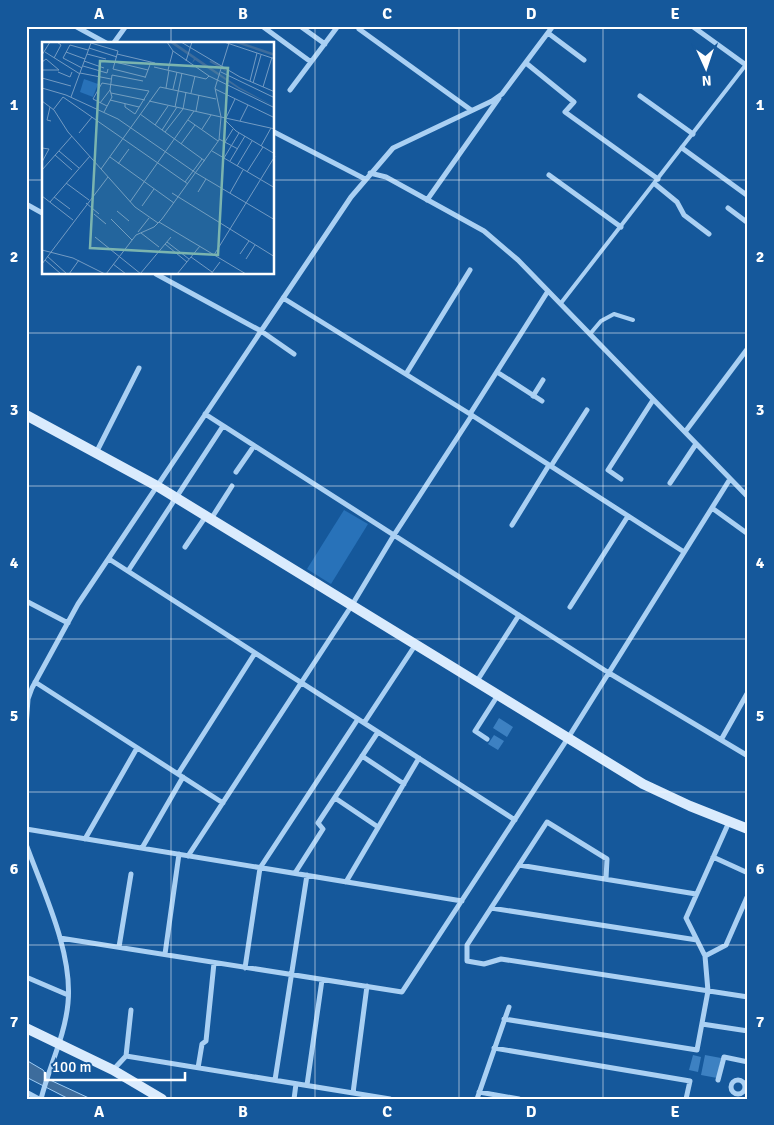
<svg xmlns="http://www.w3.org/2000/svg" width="774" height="1125" font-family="Signika,sans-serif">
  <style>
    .green { fill: #2872b9 }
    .water { fill: #3d6c9c; stroke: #9dccf6 }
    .building { fill: #3d81c2 }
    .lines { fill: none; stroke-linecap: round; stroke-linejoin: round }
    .lane { stroke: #aad0f3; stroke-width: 4 }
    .street { stroke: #aad0f3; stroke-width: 5 }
    .secondary { stroke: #daebfd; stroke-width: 10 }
    .grid { fill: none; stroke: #fff; stroke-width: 1; stroke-opacity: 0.55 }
    .inset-river { fill: none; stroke: #3d6c9c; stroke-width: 2.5 }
    .inset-road { fill: none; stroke: #739bc3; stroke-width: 1 }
    .view { fill: #7bb4af; fill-opacity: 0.15; stroke: #7bb4af; stroke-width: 2.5 }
    .inset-edge { fill: none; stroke: #fff; stroke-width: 2.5 }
    .neatline { fill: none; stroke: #fff; stroke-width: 2 }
    .grid-label { font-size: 16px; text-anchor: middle; font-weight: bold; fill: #fff }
  </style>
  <rect width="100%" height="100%" fill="#15589b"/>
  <path class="green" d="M344 510 368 524 331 584 307 569Z"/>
  <path class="water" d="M26 1060 43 1070 50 1080 91 1099H69L26 1077Z"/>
  <path class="building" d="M499 718 513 727 507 737 493 728Z
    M494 735 504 741 498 750 488 744Z
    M693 1055 701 1057 698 1072 689 1070Z
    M705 1055 721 1058 717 1078 701 1075Z"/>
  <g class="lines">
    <path class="lane" d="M561 303 748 62
      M590 334 601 321 614 314 633 320"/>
    <path class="street" d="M75 26 108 44
      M262 26 311 62
      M300 26 325 44
      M692 26 746 65
      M359 29 471 110
      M548 33 584 60
      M113 44 126 26
      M526 63 574 102 565 112 658 179
      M290 90 338 26
      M640 96 693 134
      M274 132 365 179
      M682 148 748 196
      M370 173 386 177 484 231 518 260 748 497
      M549 175 621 227
      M655 184 677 202 684 215 709 234
      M427 200 499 98
      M26 204 44 214
      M728 208 748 223
      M156 274 261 331 294 354
      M283 298 470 414 684 552
      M497 372 542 401
      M406 374 470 270
      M533 396 543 380
      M205 414 609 673 748 756
      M470 414 548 291
      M685 432 748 348
      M96 453 139 368
      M551 466 587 410
      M236 472 254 446
      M621 479 608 470 653 400
      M670 483 696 444
      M712 508 748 534
      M211 519 232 486
      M512 525 549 465
      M185 547 206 516
      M109 559 515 820
      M128 571 223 426
      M26 601 68 623
      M570 607 628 516
      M477 681 519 615
      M35 682 223 803
      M364 723 416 644
      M26 727 28 699 32 688 78 604 351 197 393 148 492 101 502 94 553 26
      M487 739 475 731 498 695
      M721 740 748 692
      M362 756 404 784
      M178 774 255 653
      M335 798 378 827
      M729 822 686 918 705 956 726 945 748 895
      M26 829 462 901
      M85 839 137 748
      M26 844C43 891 73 952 68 1003 65 1036 49 1067 41 1099
      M142 848 183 777
      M188 856 352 605 394 535 472 415
      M713 857 748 873
      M519 865 696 894
      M295 873 323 829 318 823 378 732
      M606 879 607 859 547 822 467 945V961L484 964 501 959 748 997
      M346 882 419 758
      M491 908 697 940
      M60 938 402 992 568 738 730 479
      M119 947 131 874
      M165 954 179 854
      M245 968 260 868 358 719
      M26 977 68 995
      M504 1019 697 1050 708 991 705 956
      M702 1024 748 1031
      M494 1048 690 1081 686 1099
      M126 1056 131 1010
      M198 1068 202 1044 206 1041 214 963
      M113 1070 126 1056 390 1099
      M731 1087a7 7 0 1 1 14 0a7 7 0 1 1-14 0Z
      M275 1080 307 875
      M718 1080 724 1057 748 1062
      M307 1085 322 980
      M26 1092 39 1099
      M479 1092 519 1099
      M353 1093 367 986
      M294 1099 296 1084
      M477 1099 509 1007"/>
    <path class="secondary" d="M26 415 157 486 643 784 690 806 748 829
      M26 1028 113 1070 162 1099"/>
  </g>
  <path class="grid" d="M171 26V44M315 26V1099M459 26V1099M603 26V1099M26 180H44M274 180H748M171 274V1099M26 333H748M26 486H748M26 639H748M26 792H748M26 945H748"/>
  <g transform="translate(42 42)">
    <rect width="232" height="232" fill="#15589b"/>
    <path d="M42 37 56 42 51 55 38 50Z" fill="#2872b9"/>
    <path d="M127 0H132L197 45 232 64 197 47 153 18 150 21 152 17Z" fill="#3d6c9c"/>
    <path class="inset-river" d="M195 0 233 13M168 19 184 28"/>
    <path class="inset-road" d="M125 0 131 9 167 34 233 66M139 0 198 35 233 50M182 0 233 17M49 1 76 9 71 27 103 35M47 6 75 15M3 10 38 32M24 10 43 17M45 12 64 17M75 12 113 21M0 13 8 0M12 16 19 3 15 0M42 19 62 26M144 19 150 0M0 20 4 17 17 28H0M73 20 106 28M41 24 65 31 66 27M112 25 164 37 167 34M40 26 21 16 28 3 46 8M126 28 131 9M16 30 28 35 30 30M179 30 233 56M38 31 69 37M0 36 29 44M103 36 109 20M208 39 215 11M211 41 219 13M221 45 230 15M0 46 24 53 76 77 154 131 233 178M124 46 127 28M131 47 135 30M173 47 233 76M68 48 70 33 101 39M69 51 103 58M149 51 153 34M21 55 146 142M29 55 49 1M68 58 97 65M0 59 12 68 26 90 93 165 116 181M107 59 233 87M58 61 68 48 70 55 62 70M65 64 51 57 60 41 107 49 93 72 83 65V62M8 65 5 78 9 79M133 65 140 31M11 68 21 55M154 69 157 53M98 72 163 119M184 76 193 57M182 77 194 89 233 112M146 78 176 99M198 79 206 63M113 83 126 64M160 87 169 73M120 88 135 65M123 90 141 67 144 50M37 91 50 75M177 97 196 107M183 100 191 87M139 102 153 83M219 104 229 86M0 106 7 107 0 120M17 109 37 126M170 109 233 146M13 113 30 128M68 115 132 161M182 116 197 91M188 119 203 94M76 122 87 107M195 124 210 99M59 127 118 45 174 57M0 128 30 94M205 130 221 105M102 140 152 69M143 140 160 117M24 141 47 158M156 150 164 137M130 151 233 215M188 151 201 128M0 154 31 178M12 155 28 167M8 160 48 114M88 160 102 140M44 161 57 172M100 164 112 147M75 169 87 179M52 172 64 182M69 177 90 198M117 180 204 232M96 190 107 176M99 191 117 205M53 195 99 232M125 200 147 217M123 202 145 220M0 208 31 216 63 232M198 212 207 199M172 213 233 114M5 214 25 232M149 215 170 230M204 217 213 203M3 218 19 232M0 222 66 135M71 222 84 232M27 232 37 218M64 232 94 193 112 185 120 177 177 98 179 75 173 46 187 1M98 232 129 195M135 232 158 204M169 232 178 220"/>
    <path class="view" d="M58 19 186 26 176 213 48 206Z"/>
    <rect width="232" height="232" class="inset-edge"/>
  </g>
  <rect width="774" height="1125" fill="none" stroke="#15589b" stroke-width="55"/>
  <g transform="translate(706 68) rotate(177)" stroke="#15589b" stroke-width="4" paint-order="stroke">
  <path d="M0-4L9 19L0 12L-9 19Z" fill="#ffffff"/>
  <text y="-8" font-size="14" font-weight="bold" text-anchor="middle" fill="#ffffff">N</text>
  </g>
  <path d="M45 1072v8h140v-8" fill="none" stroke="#ffffff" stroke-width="2.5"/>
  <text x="52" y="1072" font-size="15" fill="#ffffff" stroke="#15589b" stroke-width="4" paint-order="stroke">100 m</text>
  <rect x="28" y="28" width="718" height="1070" class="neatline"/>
  <g class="grid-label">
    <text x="99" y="19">A</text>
    <text x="243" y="19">B</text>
    <text x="387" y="19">C</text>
    <text x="531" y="19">D</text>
    <text x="675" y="19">E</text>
    <text x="14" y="110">1</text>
    <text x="760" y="110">1</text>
    <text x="14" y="262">2</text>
    <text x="760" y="262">2</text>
    <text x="14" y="415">3</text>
    <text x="760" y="415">3</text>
    <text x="14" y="568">4</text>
    <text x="760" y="568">4</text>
    <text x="14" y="721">5</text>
    <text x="760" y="721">5</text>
    <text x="14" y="874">6</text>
    <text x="760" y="874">6</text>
    <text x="14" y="1027">7</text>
    <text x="760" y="1027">7</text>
    <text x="99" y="1117">A</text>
    <text x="243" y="1117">B</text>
    <text x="387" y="1117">C</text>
    <text x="531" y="1117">D</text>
    <text x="675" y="1117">E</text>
  </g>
</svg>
